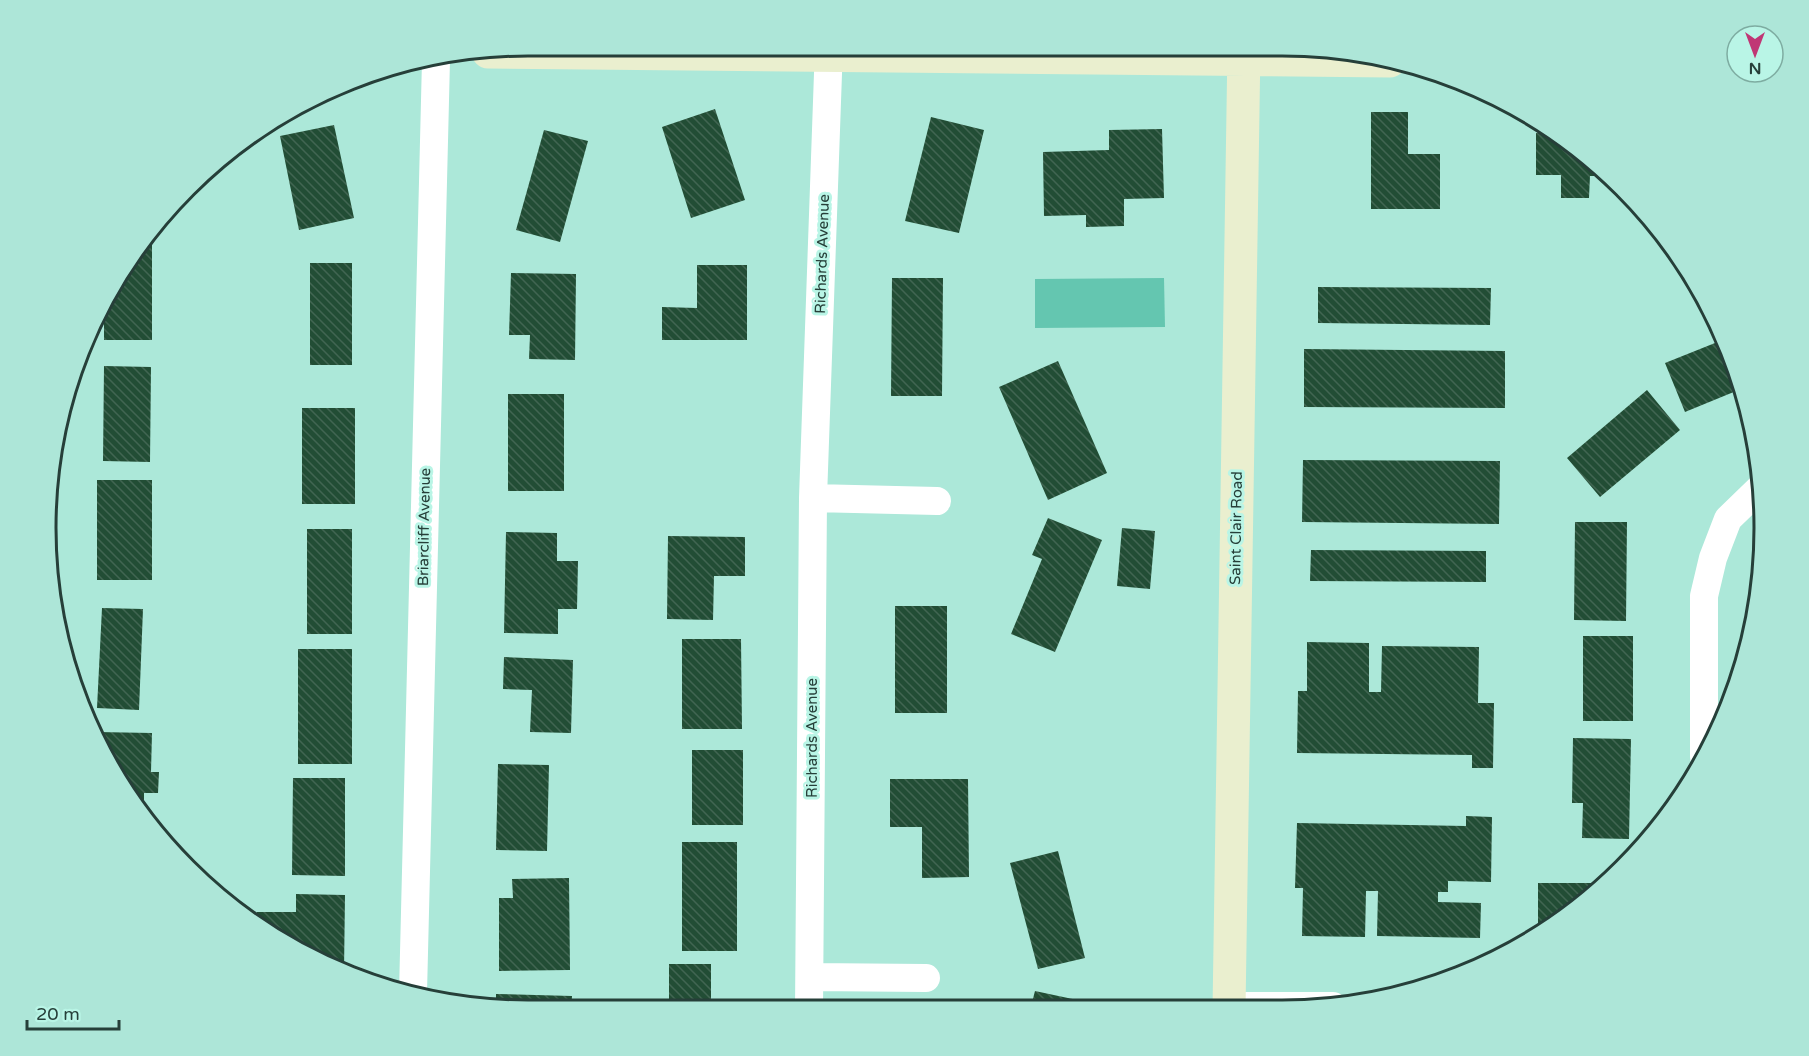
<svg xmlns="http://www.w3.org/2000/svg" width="1809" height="1056" font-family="'Varela Round',sans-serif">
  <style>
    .pitch { fill: #64c6b0 }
    .building { fill: url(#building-back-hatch) }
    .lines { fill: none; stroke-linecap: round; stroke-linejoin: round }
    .street { stroke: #fff; stroke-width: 28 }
    .secondary { stroke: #eaefcf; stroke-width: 33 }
    .labels { text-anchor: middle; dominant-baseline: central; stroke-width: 6; stroke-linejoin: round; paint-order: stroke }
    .street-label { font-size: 15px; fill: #263f39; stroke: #b9f5e6 }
    .rim { fill: none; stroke: #263f39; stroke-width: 3 }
  </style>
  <defs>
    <pattern id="building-back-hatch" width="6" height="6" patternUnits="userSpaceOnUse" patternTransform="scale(1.5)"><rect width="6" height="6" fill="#224d35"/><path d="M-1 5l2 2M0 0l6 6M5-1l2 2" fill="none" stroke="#416552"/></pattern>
  </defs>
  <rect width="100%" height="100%" fill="#ace8d9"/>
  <path class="pitch" d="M1164 278 1165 327 1035 328V279Z"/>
  <path class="building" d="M715 109 745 200 691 218 662 127Z
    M1371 112H1408V154H1440V209H1371Z
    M931 117 984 130 959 233 905 221Z
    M334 125 354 218 299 230 280 136Z
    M1162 129 1164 198 1124 199V226L1086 227V215L1044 216 1043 152 1109 150V130Z
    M544 130 588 141 560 242 516 230Z
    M1536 133H1557L1609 176H1590L1589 198H1561V175H1536Z
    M144 241H152V340H104V310L127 259Z
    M310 263H352V365H310Z
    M697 265H747V340H662V307L697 308Z
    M511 273 576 274 575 360 529 359 530 335H509Z
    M892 278H943L942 396H891Z
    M1318 287 1491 288 1490 325 1318 323Z
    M1725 339 1741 389 1685 412 1665 363Z
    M1304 349 1505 351V408L1304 407Z
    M1058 361 1107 473 1048 500 999 387Z
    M104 366 151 367 150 462 103 461Z
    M1647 390 1680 430 1600 497 1567 458Z
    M508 394H564V491H508Z
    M302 408H355V504H302Z
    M1303 460 1500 461 1499 524 1302 522Z
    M97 480H152V580H97Z
    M1048 518 1102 540 1055 652 1011 634 1042 559 1032 555Z
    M1575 522H1627L1626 621 1574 620Z
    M1122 528 1155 531 1150 589 1117 586Z
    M307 529H352V634H307Z
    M506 532 557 533V561H578L577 609H558V634L504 633Z
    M668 536 745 537V576H714L713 620 667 619Z
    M1311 550 1486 551V582L1310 581Z
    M895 606H947V713H895Z
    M102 608 143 609 139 710 97 708Z
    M1583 636H1633V721H1583Z
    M682 639H741L742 729H682Z
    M1307 642 1369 643V692H1381L1382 646 1479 647 1478 703H1494L1493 768H1472V755L1297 753 1298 691H1307Z
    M298 649H352V764H298Z
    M504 657 573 660 571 733 530 732 532 690 503 689Z
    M97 732 152 733 151 772H159L158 793H144V820Z
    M1573 738 1631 739 1629 839 1582 838 1583 803H1572Z
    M692 750H743V825H692Z
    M498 764 549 765 547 851 496 850Z
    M293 778H345V876L292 875Z
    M890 779H968L969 877 922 878V827H890Z
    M1466 816 1492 817 1491 882 1448 881V892H1438V902L1481 903 1480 938 1377 936 1378 891H1366L1365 937 1302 936 1303 888H1295L1297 823 1466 826Z
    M682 842H737V951H682Z
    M1058 851 1085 958 1038 969 1010 863Z
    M569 878 570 970 499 971V898H513L512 879Z
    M1538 883H1606L1543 931H1538Z
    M296 894 345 895 344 971 257 927V912H296Z
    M669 964H711V999H738V1010H669Z
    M1035 991 1082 1001 1080 1010H1030Z
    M496 994 572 996 571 1010H496Z"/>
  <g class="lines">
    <path class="street" d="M813 498 937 501
      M1704 757V596L1713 558 1728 519 1760 488
      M810 977 926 978
      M413 993 436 60
      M1229 1006H1333
      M809 1010 813 498 829 45"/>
    <path class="secondary" d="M488 52 1390 61
      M1229 1010 1244 46"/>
  </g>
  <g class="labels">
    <g class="street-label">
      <text transform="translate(822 254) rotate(-88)">Richards Avenue</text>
      <text transform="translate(424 527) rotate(-89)">Briarcliff Avenue</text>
      <text transform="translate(1236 528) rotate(-89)">Saint Clair Road</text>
      <text transform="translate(812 738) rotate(-90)">Richards Avenue</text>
    </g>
  </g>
  <path d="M0 0H1809V1056H0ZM528 56H1282A472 472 0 0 1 1754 528V528A472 472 0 0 1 1282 1000H528A472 472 0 0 1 56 528V528A472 472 0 0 1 528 56Z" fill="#ade6d8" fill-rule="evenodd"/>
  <path class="rim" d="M528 56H1282A472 472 0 0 1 1754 528V528A472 472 0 0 1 1282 1000H528A472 472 0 0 1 56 528V528A472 472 0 0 1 528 56Z"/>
  <g transform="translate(1755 54) rotate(180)"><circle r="28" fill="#b9f5e6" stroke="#7eaca1" stroke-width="1.5"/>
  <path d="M0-4.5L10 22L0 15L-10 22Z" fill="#c03775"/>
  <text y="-9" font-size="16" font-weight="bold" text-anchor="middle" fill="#263f39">N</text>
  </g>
  <path d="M27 1020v9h92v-9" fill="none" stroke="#263f39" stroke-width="3"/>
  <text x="36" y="1020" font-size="18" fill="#263f39" stroke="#b9f5e6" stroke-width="4.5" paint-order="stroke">20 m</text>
</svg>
